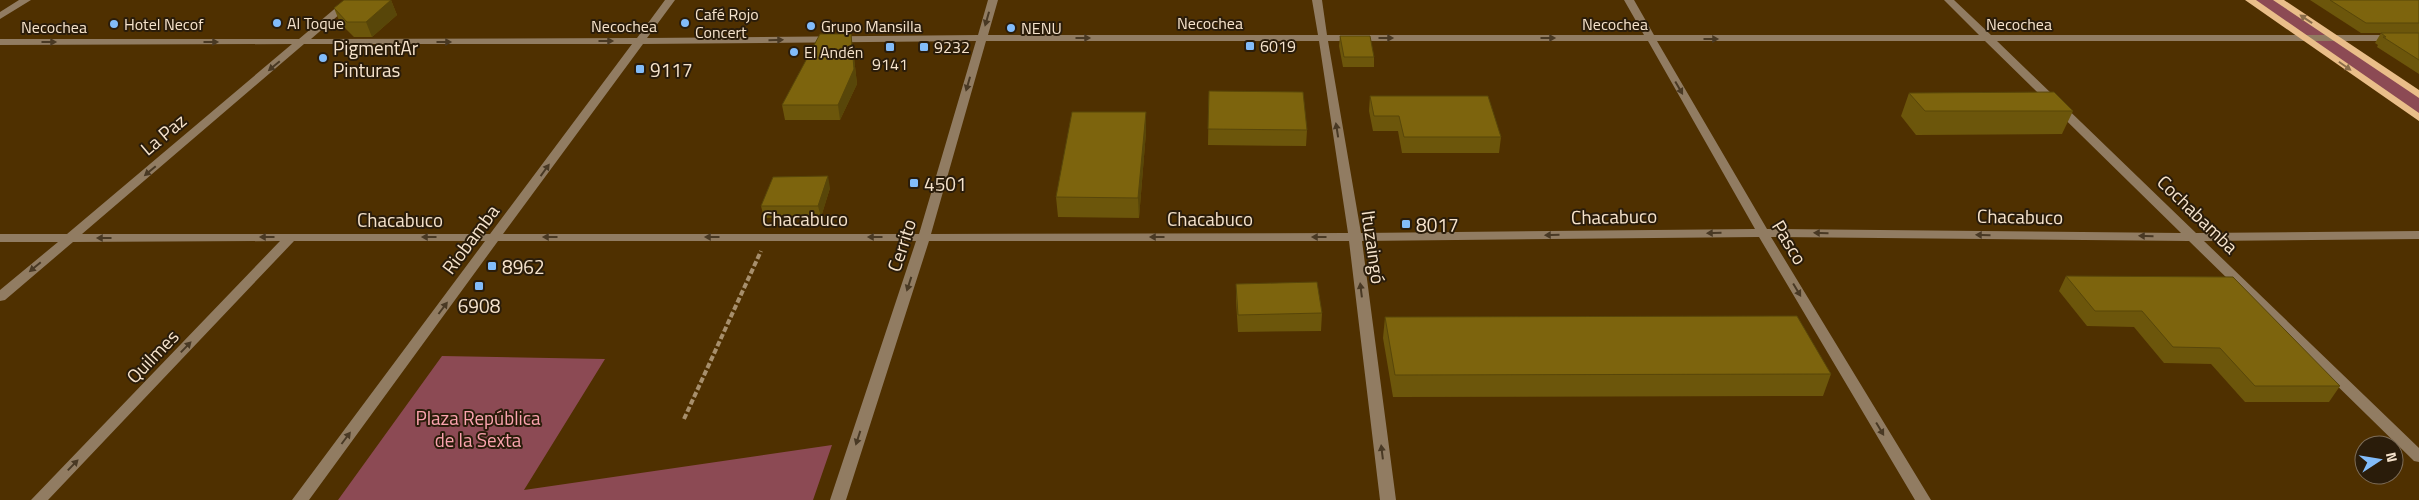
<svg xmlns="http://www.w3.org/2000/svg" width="2419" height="500" font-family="'Titillium Web',sans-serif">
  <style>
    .green { fill: #8c4a54 }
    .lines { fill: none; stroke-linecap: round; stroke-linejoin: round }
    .path { stroke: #a78f6c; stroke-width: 4; stroke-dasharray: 5.5 2.5; stroke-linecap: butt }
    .minor { fill: #917c62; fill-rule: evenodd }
    .major { fill: #eabe89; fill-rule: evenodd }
    .wall { fill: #6c560b }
    .shaded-wall { fill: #584609 }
    .building { fill: #7d640d; stroke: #584609 }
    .oneway { fill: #493924 }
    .oneway2 { fill: #8a6d4a }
    .poi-dot { fill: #82bcfa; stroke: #2a1c0a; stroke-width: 2 }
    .labels { text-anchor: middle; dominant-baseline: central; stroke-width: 4; stroke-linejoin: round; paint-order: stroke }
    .far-poi-label { font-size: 16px; fill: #f6e3cc; stroke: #2a1c0a; text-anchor: start }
    .far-street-label { font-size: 16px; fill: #f6e3cc; stroke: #2a1c0a }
    .poi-label { font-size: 19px; fill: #f6e3cc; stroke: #2a1c0a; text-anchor: start }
    .street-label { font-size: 19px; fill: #f6e3cc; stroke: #2a1c0a }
    .park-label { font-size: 19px; fill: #fba4af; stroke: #2a1c0a }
  </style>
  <rect width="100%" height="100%" fill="#4f3000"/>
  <path class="green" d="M2250 0H2278L2419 95V118Z
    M442 356 605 359 524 490 832 445 813 500H338Z"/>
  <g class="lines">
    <path class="path" d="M684 419 761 251"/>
    <path class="minor" d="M19 0H31L0 19V12Z
      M345 0H356L311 39 637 38 665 0H675L647 38 978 35 988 0H998L988 35H1318L1312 0H1322L1327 35H1644L1624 0H1634L1654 35H1979L1944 0H1954L1991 35H2419V41H1997L2196 233 2419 231V239L2204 241 2419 448V462L2414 461 2189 241 1771 237 1931 500H1915L1759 237 1362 241 1396 500H1380L1349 241H929L846 500H830L916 241H498L309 500H292L485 241H294L48 500H31L280 241 73 242 5 300 0 301V290L58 242H0V234H67L292 44 0 45V39H299ZM976 41 919 234H503L643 44ZM986 41H1319L1348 233 931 234ZM1328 41H1648L1755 229 1361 233ZM1657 41H1985L2181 233 1767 229ZM304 44H632L490 234H82Z"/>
    <path class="major" d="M2245 0H2256L2419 113V121Z
      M2273 0H2284L2419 90V98Z"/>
  </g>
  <path class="wall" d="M391 0 397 15 372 37H354L340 23 334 8Z
    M2310 0H2419V74L2377 47 2378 45 2375 43 2381 33H2361Z
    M1340 36 1374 57V67H1343L1339 46Z
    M853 49 857 84 840 120H785L782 105Z
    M1209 91 1307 130 1306 146 1208 145Z
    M1909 93 2073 111 2062 134 1916 135 1901 116Z
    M1370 96 1501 137 1499 153H1402L1398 131H1373L1369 111Z
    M1146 132 1139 218 1058 217 1056 197Z
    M830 188 821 217 764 218 761 206Z
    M2066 276 2340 386 2329 402H2245L2211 364 2164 363 2134 327 2087 326 2059 291Z
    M1236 284 1322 313 1321 331 1238 332 1236 301Z
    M1385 317 1831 374 1823 396 1393 397 1383 338Z"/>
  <path class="shaded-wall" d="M391 0 397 15 372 37 366 22Z
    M851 34 853 49 857 84 840 120 838 105Z
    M1146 112V132L1139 218 1138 198Z
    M828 176 830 188 821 217 818 206Z"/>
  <path class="building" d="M344 0H391L366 22H347L334 8Z
    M2330 0H2419V23H2366Z
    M2381 33H2419V60L2383 37H2386Z
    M820 34H851L854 69 838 105H782Z
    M1340 36H1370L1374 57H1344Z
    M1209 91 1303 92 1307 130 1208 129Z
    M2054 92 2073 111H1925L1909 93Z
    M1370 96H1488L1501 137H1404L1399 116H1374Z
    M1072 112H1146L1138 198 1056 197Z
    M828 176 818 206H761L773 177Z
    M2066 276 2233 277 2340 386H2255L2220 348 2173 347 2142 311H2095Z
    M1317 282 1322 313 1238 315 1236 284Z
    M1797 316 1831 374 1395 375 1385 317Z"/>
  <defs><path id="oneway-solid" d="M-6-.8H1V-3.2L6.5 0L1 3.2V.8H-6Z" transform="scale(1.25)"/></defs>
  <g class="oneway">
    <use href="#oneway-solid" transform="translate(987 19) rotate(106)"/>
    <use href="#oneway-solid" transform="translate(1083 38)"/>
    <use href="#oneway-solid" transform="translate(1386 38)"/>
    <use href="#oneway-solid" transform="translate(1548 38)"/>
    <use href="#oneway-solid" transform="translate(1711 39)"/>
    <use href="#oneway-solid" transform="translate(776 40) rotate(-1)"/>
    <use href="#oneway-solid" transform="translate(606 41)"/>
    <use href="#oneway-solid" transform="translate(49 42)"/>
    <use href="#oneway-solid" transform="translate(211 42)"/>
    <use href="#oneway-solid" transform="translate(444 42)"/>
    <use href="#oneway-solid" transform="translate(274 66) rotate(140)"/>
    <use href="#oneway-solid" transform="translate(968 84) rotate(106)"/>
    <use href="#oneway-solid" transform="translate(1679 88) rotate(60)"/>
    <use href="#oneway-solid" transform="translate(1337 130) rotate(-99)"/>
    <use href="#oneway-solid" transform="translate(545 170) rotate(-54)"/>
    <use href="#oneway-solid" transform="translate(150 171) rotate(140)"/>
    <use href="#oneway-solid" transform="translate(1714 233) rotate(179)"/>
    <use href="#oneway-solid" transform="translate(1821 233) rotate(-179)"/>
    <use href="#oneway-solid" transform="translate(1552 235) rotate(179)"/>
    <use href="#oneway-solid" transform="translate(1983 235) rotate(-179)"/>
    <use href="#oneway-solid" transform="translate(2146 236) rotate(-179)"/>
    <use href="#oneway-solid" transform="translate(267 237) rotate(180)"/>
    <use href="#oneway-solid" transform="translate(429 237) rotate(180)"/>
    <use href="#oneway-solid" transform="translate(550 237) rotate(180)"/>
    <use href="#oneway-solid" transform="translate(712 237) rotate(180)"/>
    <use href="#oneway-solid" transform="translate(875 237) rotate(-180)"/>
    <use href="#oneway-solid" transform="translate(1157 237) rotate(180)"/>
    <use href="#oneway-solid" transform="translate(1319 237) rotate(180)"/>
    <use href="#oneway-solid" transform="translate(104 238) rotate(180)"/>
    <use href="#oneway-solid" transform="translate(35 267) rotate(140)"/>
    <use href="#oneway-solid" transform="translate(909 284) rotate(108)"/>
    <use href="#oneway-solid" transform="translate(1361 290) rotate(-97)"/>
    <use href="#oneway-solid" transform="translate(1797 290) rotate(59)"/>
    <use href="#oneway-solid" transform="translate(443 308) rotate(-53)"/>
    <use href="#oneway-solid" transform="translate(186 347) rotate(-46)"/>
    <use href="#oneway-solid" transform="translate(1880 429) rotate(59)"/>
    <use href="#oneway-solid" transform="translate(346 438) rotate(-53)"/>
    <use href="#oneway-solid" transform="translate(858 438) rotate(108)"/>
    <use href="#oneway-solid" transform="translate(1382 452) rotate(-97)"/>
    <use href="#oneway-solid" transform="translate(73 465) rotate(-46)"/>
  </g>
  <g class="oneway2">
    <use href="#oneway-solid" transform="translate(2306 19) rotate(-146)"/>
    <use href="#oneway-solid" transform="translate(2345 66) rotate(35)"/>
  </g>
  <g class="poi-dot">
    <circle cx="277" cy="23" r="5"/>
    <circle cx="685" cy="23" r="5"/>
    <circle cx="114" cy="24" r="5"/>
    <circle cx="811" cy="26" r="5"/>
    <circle cx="1011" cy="28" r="5"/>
    <rect x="1245" y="41" width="10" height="10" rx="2.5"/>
    <rect x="885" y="42" width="10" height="10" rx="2.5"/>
    <rect x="919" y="42" width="10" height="10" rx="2.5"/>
    <circle cx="794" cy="52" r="5"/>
    <circle cx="323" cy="58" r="5"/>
    <rect x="635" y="64" width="10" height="10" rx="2.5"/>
    <rect x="909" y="178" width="10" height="10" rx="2.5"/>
    <rect x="1401" y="219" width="10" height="10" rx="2.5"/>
    <rect x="487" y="261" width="10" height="10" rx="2.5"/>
    <rect x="474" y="281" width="10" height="10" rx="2.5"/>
  </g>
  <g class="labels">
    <g class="far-poi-label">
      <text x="695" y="14">Café Rojo<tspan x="695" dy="18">Concert</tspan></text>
      <text x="287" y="23">Al Toque</text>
      <text x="124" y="24">Hotel Necof</text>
      <text x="821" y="26">Grupo Mansilla</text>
      <text x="1021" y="28">NENU</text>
      <text x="1260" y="46">6019</text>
      <text x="934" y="47">9232</text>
      <text x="804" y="52">El Andén</text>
      <text x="890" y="64" text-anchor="middle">9141</text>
    </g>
    <g class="far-street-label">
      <text x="1210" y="23">Necochea</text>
      <text x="1615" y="24">Necochea</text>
      <text x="2019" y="24">Necochea</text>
      <text x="624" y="26">Necochea</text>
      <text x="54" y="27">Necochea</text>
    </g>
    <g class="poi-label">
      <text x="333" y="47">PigmentAr<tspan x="333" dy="22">Pinturas</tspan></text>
      <text x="650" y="69">9117</text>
      <text x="924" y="183">4501</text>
      <text x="1416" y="224">8017</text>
      <text x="502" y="266">8962</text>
      <text x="479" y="305" text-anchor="middle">6908</text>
    </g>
    <g class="street-label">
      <text transform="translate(163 134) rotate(-40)">La Paz</text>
      <text transform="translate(2198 214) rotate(44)">Cochabamba</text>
      <text transform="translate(1614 216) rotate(-1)">Chacabuco</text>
      <text transform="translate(2020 216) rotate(1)">Chacabuco</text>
      <text x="805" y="218">Chacabuco</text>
      <text x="1210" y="218">Chacabuco</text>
      <text x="400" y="219">Chacabuco</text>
      <text transform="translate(470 239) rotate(-53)">Riobamba</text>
      <text transform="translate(1790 242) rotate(59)">Pasco</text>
      <text transform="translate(901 245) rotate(-72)">Cerrito</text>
      <text transform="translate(1374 247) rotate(82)">Ituzaingó</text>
      <text transform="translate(152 356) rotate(-46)">Quilmes</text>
    </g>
    <g class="park-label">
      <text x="478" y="417">Plaza República<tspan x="478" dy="22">de la Sexta</tspan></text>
    </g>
  </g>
  <g transform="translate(2379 460) rotate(78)"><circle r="24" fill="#2a1c0a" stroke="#7c6c58"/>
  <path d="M0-4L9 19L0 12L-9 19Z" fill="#82bcfa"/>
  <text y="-8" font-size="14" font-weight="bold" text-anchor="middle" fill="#f6e3cc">N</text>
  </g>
</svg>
